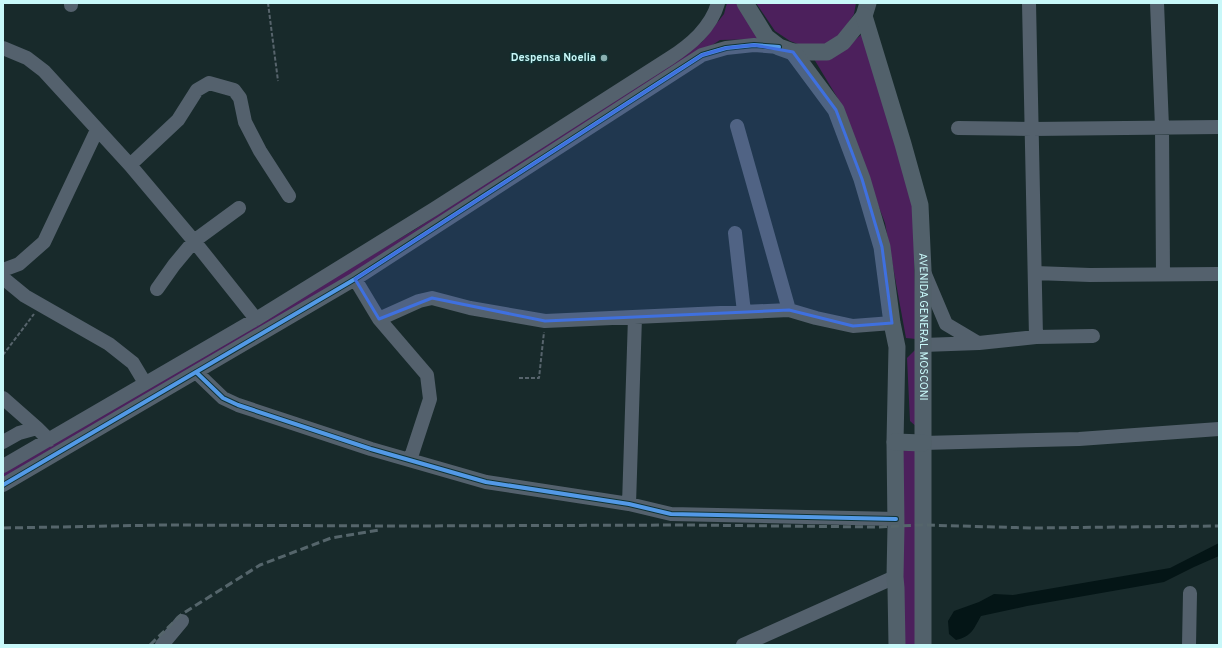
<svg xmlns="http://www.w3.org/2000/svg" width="1222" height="648" font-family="Overpass,sans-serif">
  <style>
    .green { fill: #4c205c }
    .water { fill: #041516 }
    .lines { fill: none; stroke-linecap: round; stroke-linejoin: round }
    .path { stroke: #57646c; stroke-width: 2; stroke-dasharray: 4 2; stroke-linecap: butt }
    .minor { stroke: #54616d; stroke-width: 14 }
    .major { stroke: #52616b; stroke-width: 17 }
    .rail { stroke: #55656b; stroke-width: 3; stroke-dasharray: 8 4; stroke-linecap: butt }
    .cycleway-casing { stroke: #103233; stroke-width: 6 }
    .cycleway { stroke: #5399e6; stroke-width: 4 }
    .marked { fill: #3f70df; fill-opacity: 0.2; stroke: #3f70df; stroke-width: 3; stroke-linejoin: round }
    .poi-dot { fill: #8ab0b1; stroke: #103233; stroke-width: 1.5 }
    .labels { text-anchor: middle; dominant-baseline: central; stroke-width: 3.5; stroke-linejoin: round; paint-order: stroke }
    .poi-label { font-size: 11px; font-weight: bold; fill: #c8f8f9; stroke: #103233; text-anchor: end }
    .street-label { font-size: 11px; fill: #c8f8f9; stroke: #103233 }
  </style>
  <rect width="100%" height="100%" fill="#182a2b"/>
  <path class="green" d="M727 3H737L761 39 720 40 420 235 3 478V472L107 412 414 230 702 42 724 14Z
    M756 3H856L854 14 840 35 825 45 803 46 790 41 775 31Z
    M862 34 913 199 916 339 906 338 885 223 837 97 814 59 840 53Z
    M915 350 919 429 910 421 907 358Z
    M916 450V645H903L902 451Z"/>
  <path class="water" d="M1219 543V556L1194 567 1164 582 1027 606 981 616C973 630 972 636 956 640L949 634 948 621 954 611 979 602 994 594 1013 595 1170 568Z"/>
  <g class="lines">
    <path class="path" d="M268 3 278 81
      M3 355 34 314
      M519 378H539L544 332"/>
    <path class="minor" d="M1029 3 1036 337
      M1157 3 1162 127 1163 274
      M71 5V3
      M3 48 27 58 44 71 130 165 194 241 256 319
      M737 126 789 310
      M958 128 1032 129 1219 127
      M130 165 178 120 197 90 209 83 234 90 240 98 245 122 260 151 289 196
      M735 233 744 312
      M3 270 19 264 44 242 97 130
      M924 272 946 324 978 343
      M1035 273 1090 275 1219 274
      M3 278 25 296 109 344 133 363 145 383
      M355 279 379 319 427 375 430 399 410 460
      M157 289 174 265 194 241 239 208
      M379 319 419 301 432 298 470 308 545 321 789 310 816 318 853 326 892 323
      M923 345 979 343 1036 337 1093 336
      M196 372 223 398 238 405 371 449 486 482 629 504 671 514 896 519
      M3 398 37 428
      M3 442 19 433 37 428 49 440
      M923 443 1079 439 1219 429
      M3 466 256 319 434 209 670 58C690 45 711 28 718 3
      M3 485 355 279 702 55 726 48 754 45 779 47
      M629 504 635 317
      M162 645 182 621
      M743 645 895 577
      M1189 645 1190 593"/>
    <g class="major">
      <path d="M745 3 766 37 779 47 793 52H827L843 42 864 16 868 3"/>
      <path id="s1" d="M864 16 903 144 920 205 923 270V645"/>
      <path d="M793 52 836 110 862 179 882 247 892 323 897 347 895 442 896 526 895 577 896 588 897 645"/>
      <path d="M895 442 923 443"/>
    </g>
    <path class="rail" d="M3 528 164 525 403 526 687 525 877 527 923 525 1032 528 1219 526
      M150 645 182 614 260 565 331 538 379 530"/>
    <defs>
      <path id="cycleway" d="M196 372 223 398 238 405 371 449 486 482 629 504 671 514 896 519
        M3 485 355 279 702 55 726 48 754 45 779 47"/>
    </defs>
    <use href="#cycleway" class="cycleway-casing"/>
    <use href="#cycleway" class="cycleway"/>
  </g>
  <path class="marked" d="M754 45 793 52 836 110 862 179 882 247 892 323 853 326 789 310 545 321 432 298 379 319 355 279 702 55 726 48Z"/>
  <circle class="poi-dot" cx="604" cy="58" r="4"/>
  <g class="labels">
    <g class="poi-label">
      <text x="596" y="58">Despensa Noelia</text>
    </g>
    <g class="street-label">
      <text stroke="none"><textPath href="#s1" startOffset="319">AVENIDA GENERAL MOSCONI</textPath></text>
    </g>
  </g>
  <rect width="1222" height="648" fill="none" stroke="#c8f8f9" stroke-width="8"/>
</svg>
